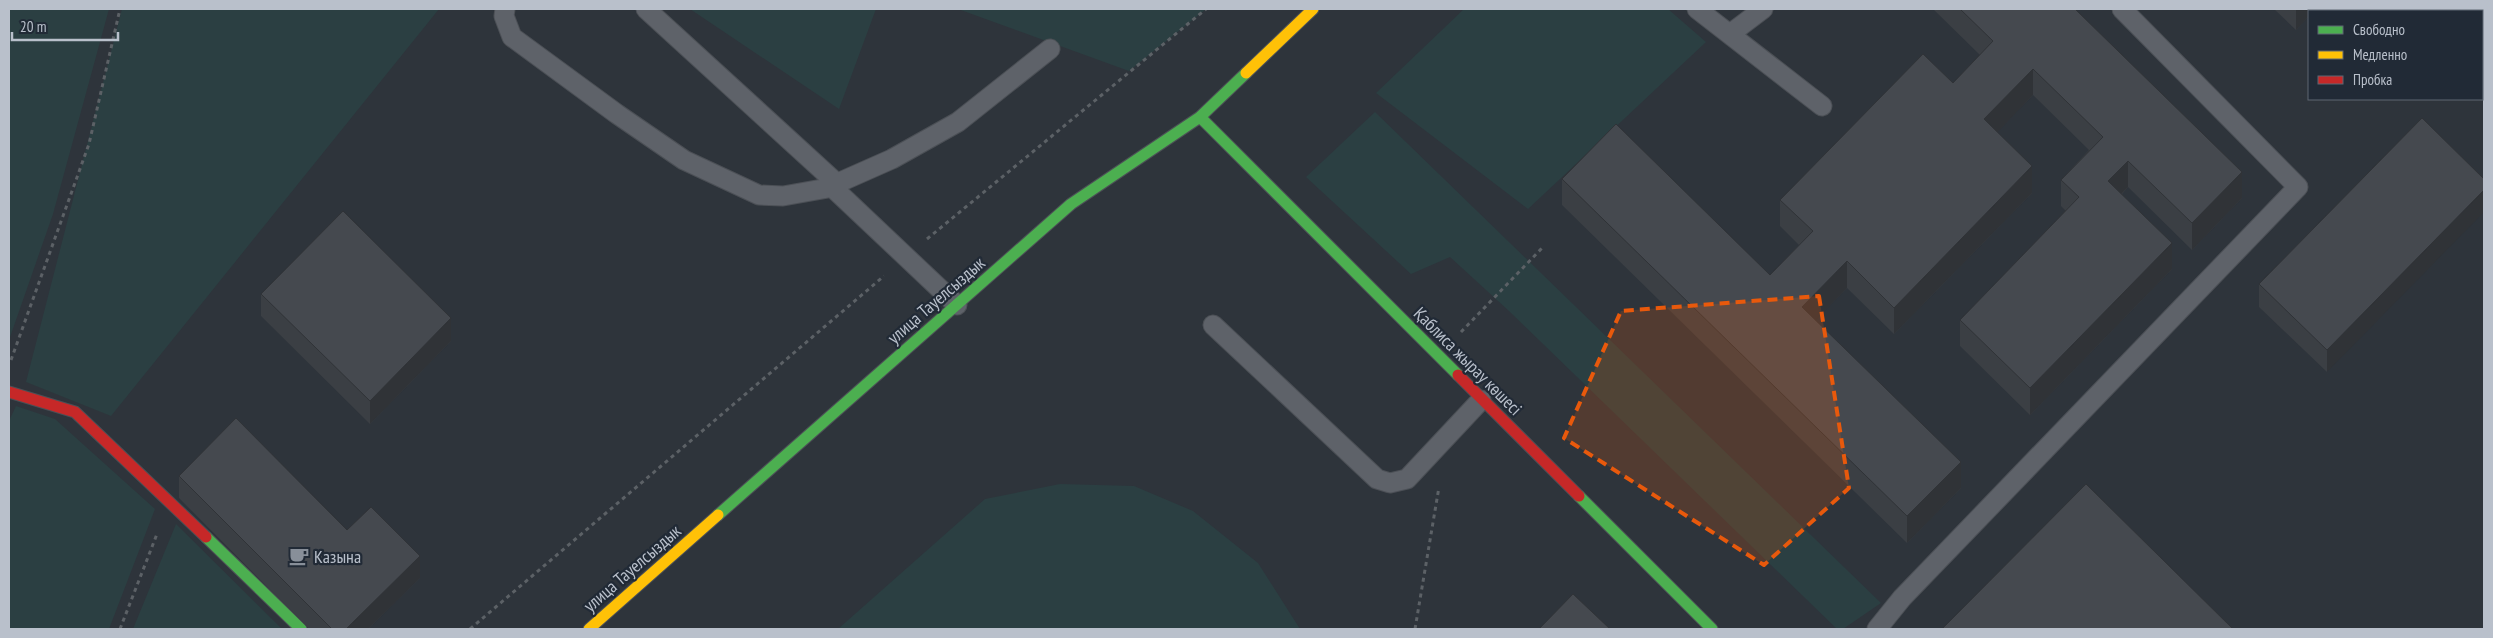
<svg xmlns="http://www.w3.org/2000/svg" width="2493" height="638" font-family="'PT Sans Narrow',sans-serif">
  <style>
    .green { fill: #2b3f42 }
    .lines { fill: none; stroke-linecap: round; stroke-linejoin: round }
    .lane-casing { stroke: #4c5056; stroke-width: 21 }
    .fast-casing { stroke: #4c5056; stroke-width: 13 }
    .slow-casing { stroke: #4c5056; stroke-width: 13 }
    .jam-casing { stroke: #4c5056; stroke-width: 13 }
    .path { stroke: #5c6166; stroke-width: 3; stroke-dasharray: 4 4; stroke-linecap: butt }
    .lane { stroke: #5e6269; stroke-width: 19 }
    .fast { stroke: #4caf50; stroke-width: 11 }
    .slow { stroke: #ffc107; stroke-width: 11 }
    .jam { stroke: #c62828; stroke-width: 11 }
    .wall { fill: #3b3f44 }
    .shaded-wall { fill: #303337 }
    .building { fill: #45494f; stroke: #303337 }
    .marked { fill: #e8590c; fill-opacity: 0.2; stroke: #e8590c; stroke-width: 4; stroke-dasharray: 10 6; stroke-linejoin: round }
    .labels { text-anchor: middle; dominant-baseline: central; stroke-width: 4.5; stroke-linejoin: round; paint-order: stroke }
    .street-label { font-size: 18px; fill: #b9c0cb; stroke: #212a36 }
    .poi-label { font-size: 18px; fill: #b9c0cb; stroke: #212a36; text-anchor: start }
  </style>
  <rect width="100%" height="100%" fill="#2e343b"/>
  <path class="green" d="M9 9H109L53 214 9 340Z
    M122 9H439L111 416 26 382Z
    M690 9H876L839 109Z
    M958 9H1206L1129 71Z
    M1464 9H1668L1706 42 1528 209 1376 93Z
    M1375 112 1881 603 1843 629H1837L1509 311 1450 257 1411 274 1306 177Z
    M16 406 55 419 155 509 109 629H9V421Z
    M1060 484 1134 486 1193 511 1258 563 1300 629H838L985 499Z
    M176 524 282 629H133Z"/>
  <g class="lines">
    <defs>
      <path id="lane" d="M505 9 504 16 512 37 617 114 684 160 759 195 783 196 828 188 831 186 832 179 646 9
        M1697 9 1822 106
        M1730 34 1763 9
        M957 305 831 186 892 159 958 122 1050 49
        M1213 325 1377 479 1390 483 1407 479 1481 400
        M1877 629 1902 598 2298 187 2122 9"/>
      <path id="fast" d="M1200 117 1458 375
        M1579 496 1712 629
        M718 515 1071 204 1200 117 1246 73
        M206 537 301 629"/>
      <path id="slow" d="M1246 73 1313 9
        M589 629 718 515"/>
      <path id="jam" d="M1458 375 1579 496
        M9 392 75 412 206 537"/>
    </defs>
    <use href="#lane" class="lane-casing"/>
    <use href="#fast" class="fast-casing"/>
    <use href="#slow" class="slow-casing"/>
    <use href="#jam" class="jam-casing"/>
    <path class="path" d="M927 239 1206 9
      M1461 332 1544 246
      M11 360 89 144 120 9
      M120 629 157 534
      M470 629 884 276
      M1415 629 1439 487"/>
    <use href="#lane" class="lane"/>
    <use href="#fast" class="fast"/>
    <use href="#slow" class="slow"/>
    <use href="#jam" class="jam"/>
  </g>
  <path class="wall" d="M1933 9H2075L2242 198 2192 250 2128 187 2122 194 2172 269 2030 415 1960 346V320L2066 211 2061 206V180L2089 150 2033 95 1997 132 2032 193 1894 334 1847 288 1815 320 1961 488 1907 543 1562 205V179L1770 275 1799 245 1780 226V200L1953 83 1980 55Z
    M2274 9H2317L2314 11H2309V16L2296 30Z
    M2370 9H2440L2437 11H2372Z
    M2422 118 2327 372 2259 307V284Z
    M261 294 451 341 370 424 261 316Z
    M179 476 347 530 420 578 368 629H309L179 498Z"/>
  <path class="shaded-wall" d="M2296 9H2317L2314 11H2309V16L2296 30Z
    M2418 9H2440L2437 11H2416Z
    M2033 69V95L1984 146V119Z
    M2128 161V187L2108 207V181Z
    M2032 166V193L1894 334V308Z
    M2242 172V198L2192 250V223Z
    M2484 190V212L2327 372V350Z
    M2172 243V269L2030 415V388Z
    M1847 261V288L1802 334V307Z
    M451 318V341L370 424V401Z
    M1961 462V488L1907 543V516Z
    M420 556V578L368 629H346Z"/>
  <path class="building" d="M1960 9H2075L2242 172 2192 223 2128 161 2108 181 2172 243 2030 388 1960 320 2079 197 2061 180 2103 137 2033 69 1984 119 2032 166 1894 308 1847 261 1802 307 1961 462 1907 516 1562 179 1616 124 1770 275 1813 231 1780 200 1923 54 1953 83 1993 41Z
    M2393 9H2418L2416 11H2396Z
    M2422 118 2484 179V190L2327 350 2259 284Z
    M343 211 451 318 370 401 261 294Z
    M236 418 347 530 371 507 420 556 346 629H332L179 476Z
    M2086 484 2233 629H1942Z
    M1573 594 1610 629H1539Z"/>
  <path class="marked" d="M1819 296 1849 488 1764 565 1564 438 1621 311Z"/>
  <defs>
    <symbol id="cafe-bare" viewBox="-9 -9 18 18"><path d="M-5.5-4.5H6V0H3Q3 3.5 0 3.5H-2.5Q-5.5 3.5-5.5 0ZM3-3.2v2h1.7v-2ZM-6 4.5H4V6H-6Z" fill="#888f99" stroke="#212a36" stroke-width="2.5" paint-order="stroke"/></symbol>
  </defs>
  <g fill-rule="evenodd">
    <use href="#cafe-bare" x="285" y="542" width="28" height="28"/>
  </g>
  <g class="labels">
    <g class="street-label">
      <text transform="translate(936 300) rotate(-41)">улица Тауелсыздык</text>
      <text transform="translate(1468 361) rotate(45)">Қаблиса жырау көшесі</text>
      <text transform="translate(632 568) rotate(-41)">улица Тауелсыздык</text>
    </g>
    <g class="poi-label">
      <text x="314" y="556">Казына</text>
    </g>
  </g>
  <rect width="2493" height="638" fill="none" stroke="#b9c0cb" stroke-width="20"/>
  <rect x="2308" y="10" width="175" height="90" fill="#212a36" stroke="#5e6672"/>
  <rect x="2318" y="26" width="25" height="8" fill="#4caf50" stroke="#5e6672"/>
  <text x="2353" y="35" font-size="15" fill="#b9c0cb">Свободно</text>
  <rect x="2318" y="51" width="25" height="8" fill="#ffc107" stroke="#5e6672"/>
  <text x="2353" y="60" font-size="15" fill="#b9c0cb">Медленно</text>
  <rect x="2318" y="76" width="25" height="8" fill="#c62828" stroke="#5e6672"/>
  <text x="2353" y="85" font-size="15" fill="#b9c0cb">Пробка</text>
  <path d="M12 32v8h106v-8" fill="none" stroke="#b9c0cb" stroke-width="2.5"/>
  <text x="20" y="32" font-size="15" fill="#b9c0cb" stroke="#212a36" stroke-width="4" paint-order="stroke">20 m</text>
</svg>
